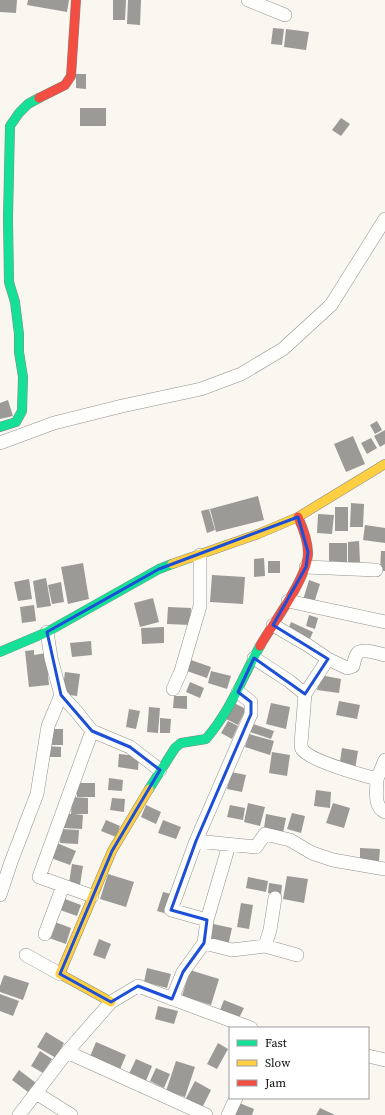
<svg xmlns="http://www.w3.org/2000/svg" width="385" height="1115" font-family="'Source Serif 4',serif">
  <style>
    .building { fill: #9c9a96 }
    .lines { fill: none; stroke-linecap: round; stroke-linejoin: round }
    .street-casing { stroke: #92918e; stroke-width: 14 }
    .fast-casing { stroke: #898885; stroke-width: 10 }
    .slow-casing { stroke: #898885; stroke-width: 10 }
    .jam-casing { stroke: #898885; stroke-width: 10 }
    .street { stroke: #fefefd; stroke-width: 13 }
    .fast { stroke: #16e098; stroke-width: 9 }
    .slow { stroke: #ffcf43; stroke-width: 9 }
    .jam { stroke: #f24e42; stroke-width: 9 }
    .marked { fill: none; stroke: #1d4ed8; stroke-width: 3; stroke-linejoin: round }
  </style>
  <rect width="100%" height="100%" fill="#f9f7f0"/>
  <path class="building" d="M0 0H17L16 13 0 12Z
    M28 0H69L67 12 27 5Z
    M113 0H126L125 20H113Z
    M128 0H141L140 25 127 24Z
    M273 28 284 29 282 45 271 44Z
    M286 29 309 32 306 50 284 47Z
    M76 74H86V89L76 88Z
    M80 108H106V126H80Z
    M341 118 350 124 341 136 332 130Z
    M8 400 13 416 0 419V403Z
    M377 421 382 430 375 434 370 425Z
    M385 430V444L380 447 374 436Z
    M353 436 365 464 346 472 334 444Z
    M371 438 377 448 367 454 361 443Z
    M258 496 264 520 216 532 210 509Z
    M351 503 364 504 363 527H350Z
    M335 507H348V531H335Z
    M209 509 215 530 207 533 201 511Z
    M318 514 334 515 332 534 317 533Z
    M365 525 385 528V543L363 540Z
    M359 541 360 562H348V542Z
    M329 543H347V563H329Z
    M381 551H385V571H380Z
    M264 558 265 576 254 577V559Z
    M268 561H280V573H268Z
    M83 563 89 599 68 604 61 567Z
    M212 575 245 577 243 604 210 602Z
    M46 578 51 606 37 608 33 581Z
    M29 579 32 599 18 601 14 582Z
    M309 580 320 584 314 603 303 600Z
    M61 582 64 602 52 604 48 585Z
    M153 598 159 622 140 627 134 603Z
    M34 605 36 621 22 623 20 607Z
    M168 607 191 608 190 625 167 624Z
    M309 615 318 618 315 629 306 626Z
    M291 622 313 632 309 641 287 632Z
    M164 627V643L142 644 141 628Z
    M91 641 92 655 72 657 70 643Z
    M34 650V655L46 653 49 685 29 687 25 651Z
    M191 660 211 667 207 678 187 671Z
    M211 671 231 676 227 689 208 683Z
    M65 672 80 674 77 696 62 694Z
    M320 675 341 679 339 693 317 690Z
    M190 682 204 688 200 698 186 692Z
    M174 696H187V709L173 708Z
    M339 701 360 705 357 719 336 715Z
    M234 703 246 709 238 725 226 719Z
    M271 703 290 707 286 729 266 724Z
    M149 707 160 708 158 733 147 732Z
    M129 709 140 711 136 729 126 727Z
    M160 718 171 719 170 733H160Z
    M228 721 238 726 232 739 221 733Z
    M253 724 274 731 271 739 250 732Z
    M50 729H63V745H50Z
    M249 734 274 741 270 755 245 747Z
    M48 746 61 747V757H47Z
    M342 748 358 751 355 770 339 768Z
    M272 752 290 755 287 776 269 773Z
    M119 754 139 756 138 770 118 767Z
    M231 772 246 775 242 792 227 789Z
    M109 778 123 780 122 791 108 790Z
    M77 783H95V797H77Z
    M316 790 331 792 330 808 314 806Z
    M72 797 88 798V814H74L83 815 82 829 63 828 64 814H71Z
    M112 798 125 799 124 812 110 810Z
    M248 803 265 807 260 826 244 822Z
    M333 803 350 808 344 828 326 823Z
    M146 805 161 812 156 824 141 817Z
    M230 805 245 808 243 820 227 817Z
    M292 813 305 816 301 833 287 829Z
    M266 814 286 818 283 833 264 828Z
    M106 820 120 826 116 837 101 831Z
    M163 820 181 827 176 839 158 833Z
    M61 829 79 830 78 844 60 843Z
    M57 843 76 851 70 865 51 858Z
    M360 848 380 849 379 861 360 860Z
    M72 864 83 866 80 885 69 883Z
    M108 874 134 882 126 907 100 899Z
    M287 876 308 879 304 903 283 899Z
    M248 877 268 881 266 892 246 888Z
    M269 883 282 885 281 895 268 893Z
    M163 892 171 894 164 913 157 911Z
    M65 899 81 905 77 916 60 910Z
    M241 903 253 905 249 929 237 927Z
    M55 922 71 928 66 944 49 938Z
    M213 924 232 928 228 946 209 941Z
    M99 939 111 944 105 959 93 955Z
    M147 968 171 974 167 988 144 982Z
    M190 970 219 979 211 1005 182 996Z
    M4 975 29 983 23 1000 0 992V986Z
    M0 994 19 1001 13 1016 0 1011Z
    M224 1000 244 1008 239 1018 220 1010Z
    M158 1006 178 1011 174 1024 155 1019Z
    M46 1032 64 1043 56 1058 37 1047Z
    M96 1042 126 1055 119 1072 89 1059Z
    M218 1043 228 1049 217 1069 207 1064Z
    M40 1051 52 1059 43 1073 31 1066Z
    M136 1059 152 1066 146 1081 129 1074Z
    M176 1061 195 1067 185 1097 166 1091Z
    M156 1068 170 1074 164 1088 150 1081Z
    M19 1070 36 1083 28 1092 12 1080Z
    M195 1081 211 1090 201 1110 184 1102Z
    M237 1102 254 1109 252 1115H231Z
    M320 1108 335 1115H316Z"/>
  <g class="lines">
    <defs>
      <path id="street" d="M248 0 285 15
        M0 443 54 423 122 406 201 389 241 374 283 349 331 305 385 219
        M306 567 376 570
        M288 601 385 622
        M273 625 309 646 328 659 305 694
        M254 658 289 681 305 694 301 743C301 745 301 748 302 749 310 761 362 775 377 779 377 790 373 806 385 812
        M328 659 347 668 353 666C354 662 355 657 357 654 361 647 379 654 385 655
        M173 689 181 671 200 606V555
        M238 692 251 702V714L196 841 171 910 207 920 204 943 232 950 265 946 297 955
        M61 695 76 711 92 731 130 747 160 770
        M92 731 39 877 92 896
        M377 779 385 760
        M196 841 256 847 265 834 290 840 312 853 333 860 385 869
        M0 895 11 862 37 794 48 726 61 695 51 658 47 632
        M207 920 229 845
        M45 934 63 886
        M265 946 270 930 275 898
        M26 955 60 974
        M172 999 183 972 204 943
        M67 1052 206 1115
        M368 1056 385 1060
        M36 1093 71 1115
        M19 1115 67 1052 111 1002 138 986 251 1028
        M228 1115 236 1098"/>
      <path id="fast" d="M0 427 16 422 22 411 23 377 19 352V334L15 302 9 282 8 218 10 126 19 113 28 104 39 98
        M0 652 47 632 159 569 172 564
        M149 789 175 748 181 743 206 739C231 710 242 678 260 646"/>
      <path id="slow" d="M172 564 258 534 298 517 385 464
        M111 1002 60 974 112 851 149 789"/>
      <path id="jam" d="M39 98 65 85 71 76 76 0
        M260 646C273 623 308 577 308 553 308 540 303 528 298 517"/>
    </defs>
    <use href="#street" class="street-casing"/>
    <use href="#fast" class="fast-casing"/>
    <use href="#slow" class="slow-casing"/>
    <use href="#jam" class="jam-casing"/>
    <use href="#street" class="street"/>
    <use href="#fast" class="fast"/>
    <use href="#slow" class="slow"/>
    <use href="#jam" class="jam"/>
  </g>
  <path class="marked" d="M298 517 308 552 306 567 273 625 328 659 305 694 254 658 238 692 251 702V714L196 841 171 910 207 920 204 943 183 972 172 999 138 986 111 1002 60 974 112 851 160 770 130 747 92 731 61 695 47 632 159 569Z"/>
  <rect x="229" y="1027" width="140" height="72" fill="#ffffff" stroke="#9d9d9d"/>
  <rect x="237" y="1040" width="20" height="6" fill="#16e098" stroke="#9d9d9d"/>
  <text x="265" y="1047" font-size="12" fill="#0b0b0b">Fast</text>
  <rect x="237" y="1060" width="20" height="6" fill="#ffcf43" stroke="#9d9d9d"/>
  <text x="265" y="1067" font-size="12" fill="#0b0b0b">Slow</text>
  <rect x="237" y="1080" width="20" height="6" fill="#f24e42" stroke="#9d9d9d"/>
  <text x="265" y="1087" font-size="12" fill="#0b0b0b">Jam</text>
</svg>
